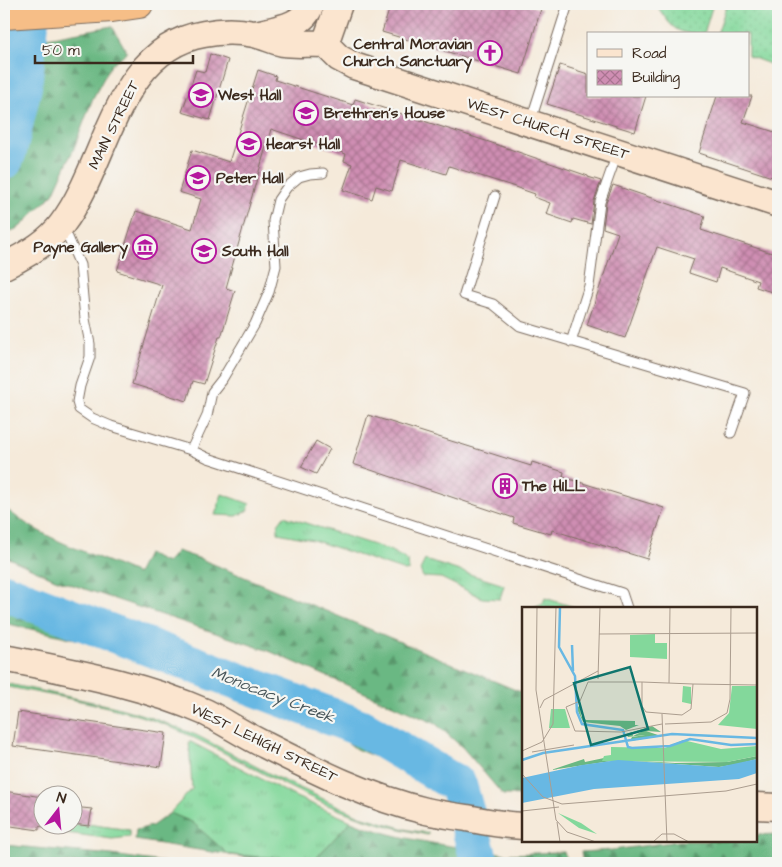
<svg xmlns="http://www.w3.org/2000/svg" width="782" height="867" font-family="'Architects Daughter',sans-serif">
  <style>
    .grass { fill: url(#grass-tufts); stroke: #5f815c }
    .forest { fill: url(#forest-firs); stroke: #527150 }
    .garden { fill: url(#garden-dots); stroke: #5f815c }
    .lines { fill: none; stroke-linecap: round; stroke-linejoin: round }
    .river { stroke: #68b8e3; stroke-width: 38 }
    .building { fill: url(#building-cross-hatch) }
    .lane-casing { stroke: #7c6d60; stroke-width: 11 }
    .secondary-casing { stroke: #7c6d60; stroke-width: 29 }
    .highway-casing { stroke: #7c6d60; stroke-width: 30 }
    .lane { stroke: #fff; stroke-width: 9 }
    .secondary { stroke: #fbe5cf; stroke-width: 26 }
    .highway { stroke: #f6be87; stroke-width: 28 }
    .labels { text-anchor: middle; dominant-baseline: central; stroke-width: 4.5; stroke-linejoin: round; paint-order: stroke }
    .poi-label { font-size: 15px; font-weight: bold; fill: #3b2a1e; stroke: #f6f6f2; text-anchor: start }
    .street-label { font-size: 15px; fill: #3b2a1e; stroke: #f6f6f2 }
    .water-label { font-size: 16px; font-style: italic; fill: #485559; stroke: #f6f6f2 }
    .inset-river { fill: none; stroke: #68b8e3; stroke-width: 2.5 }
    .inset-road { fill: none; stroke: #ab9d8f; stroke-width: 1 }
    .view { fill: #0f766e; fill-opacity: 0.15; stroke: #0f766e; stroke-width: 2.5 }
    .inset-edge { fill: none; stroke: #3b2a1e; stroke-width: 2.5 }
  </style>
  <defs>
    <pattern id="grass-tufts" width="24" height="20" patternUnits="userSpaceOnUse" patternTransform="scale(1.25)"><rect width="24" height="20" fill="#83d89b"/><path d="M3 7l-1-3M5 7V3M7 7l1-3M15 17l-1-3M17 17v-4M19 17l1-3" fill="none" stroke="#72ba85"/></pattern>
    <pattern id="forest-firs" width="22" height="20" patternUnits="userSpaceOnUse" patternTransform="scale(1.25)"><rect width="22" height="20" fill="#6ab883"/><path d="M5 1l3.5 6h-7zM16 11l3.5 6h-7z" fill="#58966b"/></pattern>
    <pattern id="garden-dots" width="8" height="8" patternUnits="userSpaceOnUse" patternTransform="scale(1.25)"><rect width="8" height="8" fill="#83d89b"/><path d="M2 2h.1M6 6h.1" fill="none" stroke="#72ba85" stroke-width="1.8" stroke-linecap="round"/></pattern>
    <pattern id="building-cross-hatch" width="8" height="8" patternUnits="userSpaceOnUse" patternTransform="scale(1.25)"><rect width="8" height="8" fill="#cf8eb3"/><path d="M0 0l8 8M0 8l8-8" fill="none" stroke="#a97491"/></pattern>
  </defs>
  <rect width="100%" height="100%" fill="#f6f6f2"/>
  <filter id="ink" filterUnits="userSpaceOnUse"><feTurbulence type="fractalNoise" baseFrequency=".02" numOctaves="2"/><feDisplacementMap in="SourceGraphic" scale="10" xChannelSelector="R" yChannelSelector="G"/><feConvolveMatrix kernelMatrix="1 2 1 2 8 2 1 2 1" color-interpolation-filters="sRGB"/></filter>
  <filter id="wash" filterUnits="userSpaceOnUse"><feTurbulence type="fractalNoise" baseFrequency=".0096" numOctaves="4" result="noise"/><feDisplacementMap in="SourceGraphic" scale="20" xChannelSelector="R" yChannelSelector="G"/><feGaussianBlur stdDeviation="1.12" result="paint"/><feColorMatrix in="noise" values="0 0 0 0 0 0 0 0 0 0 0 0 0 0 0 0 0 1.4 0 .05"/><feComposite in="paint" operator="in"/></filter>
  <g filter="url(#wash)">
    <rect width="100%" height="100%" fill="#f5eada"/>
    <path class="grass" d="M13 53 8 96 4 100V55Z
      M222 494 250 504 248 510 237 516 215 515Z
      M284 516 389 550 402 557 408 562 409 570 405 571 313 540 278 533V524Z
      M425 560 504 585 500 599 482 598 441 578 423 577 420 570Z
      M545 598 577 608H535L534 607 543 603Z
      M4 683 116 707 147 716 196 735 276 777 360 816 409 830 428 833V835C392 828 357 818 323 803 269 779 220 748 166 725 116 705 57 697 4 686Z
      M189 741 296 797 351 821 314 860 229 855 192 823 170 813 192 789Z
      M73 822 130 830V837L112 839 59 832 60 825 72 824Z"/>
    <path class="forest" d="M112 26 127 52 111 65 93 98 74 148 53 194 21 226 4 236V193L13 174 34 103 36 40Z
      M4 507C42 540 92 553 137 574L147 554 167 563 177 551 201 559 523 693V795H503L463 748 436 724 269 651 55 579 4 556Z
      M4 604 52 622 135 648 186 666 365 740 411 771 356 749 332 730 151 656 4 623Z
      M170 813 192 822 229 855 314 860 351 821C387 836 424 842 463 848V863H282L135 840 136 830 152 826Z
      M778 834V863H583L581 852 613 850 679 841H756V835Z
      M4 845 112 855 169 863H4Z
      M491 852 508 854 564 852 569 863H496Z"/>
    <path class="garden" d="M661 4H713L704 34C678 34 674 31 659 9Z
      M727 4H778V67L748 56V34H717Z"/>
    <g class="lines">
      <path class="river" d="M4 161 8 151 23 87 32 4
        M4 592 364 729 458 785 480 863"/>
    </g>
    <g id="blocks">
      <path class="building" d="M391 4H525L541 9 521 74 382 32Z
        M210 54 228 60 210 120 182 112 196 70 205 72Z
        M560 65 588 74V96H646L635 132 547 104Z
        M258 70 276 76 275 80 353 105 355 99 489 142 588 176V177L601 181 594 201 591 224 573 219 572 223 546 214 550 203 534 197 535 194 509 185 449 166 446 174 401 160 392 191 376 186 372 199 343 190 352 164 344 161 346 154 271 129 226 288 235 291 221 337H219L204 384 193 381 187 401 132 384 162 285 117 271 136 211 192 229 201 199 179 192 192 150 229 162Z
        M717 96H752L743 122 778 133V179L699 153Z
        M613 185 705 216 701 230 778 255V294L756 287 758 281 720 268 716 282 689 273 694 259 657 247 625 338 587 325 618 233 603 228 606 203Z
        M368 415 531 466 532 462 564 472 563 477 664 508 647 559 552 530 551 534 513 523 514 518 353 464Z
        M316 441 330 449 316 474 301 467Z
        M18 712 166 733 161 767 13 746Z
        M4 791 42 797V824H55V829L39 826V830L4 825Z
        M72 807 92 809 89 826 72 824Z"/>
    </g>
  </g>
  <g filter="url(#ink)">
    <use href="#blocks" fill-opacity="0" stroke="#7c6d60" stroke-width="1"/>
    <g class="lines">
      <defs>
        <path id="lane" d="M531 120 568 4
          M495 196 464 295 493 304 520 326 745 393 731 433
          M63 226 80 265 85 319 90 344V357L80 386 77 402 79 409 92 418 111 426 191 450 208 458 622 593 627 608
          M571 342 589 286 600 202 617 154
          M191 450 207 416 212 392 223 378 255 324 269 292 276 266 273 221 278 200 287 187 299 177 310 174 323 173"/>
        <path id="secondary" d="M255 34C276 29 304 27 311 4
          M325 44 339 58 354 66 778 204
          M325 44 339 4
          M4 266C25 256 48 243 62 224 108 164 115 49 204 34 220 31 239 31 254 34 264 36 273 41 283 43 297 45 310 43 325 44
          M4 658C72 672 141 684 205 712 225 722 244 735 265 745 316 771 370 798 426 811 439 814 453 816 467 818 486 822 504 825 523 826
          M756 806 778 807"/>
        <path id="highway" d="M4 15 112 8 139 4"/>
      </defs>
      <use href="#lane" class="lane-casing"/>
      <use href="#secondary" class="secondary-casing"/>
      <use href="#highway" class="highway-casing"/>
      <use href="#lane" class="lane"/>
      <use href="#secondary" class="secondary"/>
      <use href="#highway" class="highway"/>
    </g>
  </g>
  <defs>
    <symbol id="church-ring" viewBox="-11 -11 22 22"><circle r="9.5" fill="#f6f6f2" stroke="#b5179e" stroke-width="1.5"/><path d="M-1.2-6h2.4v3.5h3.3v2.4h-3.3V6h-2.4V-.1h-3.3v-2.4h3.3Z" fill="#b5179e"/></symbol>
    <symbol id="university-ring" viewBox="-11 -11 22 22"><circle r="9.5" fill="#f6f6f2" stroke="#b5179e" stroke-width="1.5"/><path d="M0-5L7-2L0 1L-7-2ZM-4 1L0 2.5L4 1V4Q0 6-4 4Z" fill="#b5179e"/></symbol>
    <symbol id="museum-ring" viewBox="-11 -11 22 22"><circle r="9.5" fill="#f6f6f2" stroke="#b5179e" stroke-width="1.5"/><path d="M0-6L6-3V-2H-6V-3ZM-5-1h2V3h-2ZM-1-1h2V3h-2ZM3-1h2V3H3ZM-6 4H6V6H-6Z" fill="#b5179e"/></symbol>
    <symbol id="building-ring" viewBox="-11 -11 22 22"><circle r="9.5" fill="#f6f6f2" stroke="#b5179e" stroke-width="1.5"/><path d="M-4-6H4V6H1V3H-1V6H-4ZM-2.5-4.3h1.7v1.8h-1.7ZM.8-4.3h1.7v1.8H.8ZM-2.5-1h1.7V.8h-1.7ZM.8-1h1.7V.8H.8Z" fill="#b5179e"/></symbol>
  </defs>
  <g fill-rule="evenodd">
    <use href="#church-ring" x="476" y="39" width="28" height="28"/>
    <use href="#university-ring" x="187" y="81" width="28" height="28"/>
    <use href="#university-ring" x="292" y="99" width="28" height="28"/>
    <use href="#university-ring" x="235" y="130" width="28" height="28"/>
    <use href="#university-ring" x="184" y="164" width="28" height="28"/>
    <use href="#museum-ring" x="131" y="233" width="28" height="28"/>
    <use href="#university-ring" x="190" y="237" width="28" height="28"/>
    <use href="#building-ring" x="491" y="472" width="28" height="28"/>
  </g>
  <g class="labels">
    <g class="poi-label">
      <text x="472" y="44" text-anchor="end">Central Moravian<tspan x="472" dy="17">Church Sanctuary</tspan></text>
      <text x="218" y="95">West Hall</text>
      <text x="324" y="113">Brethren's House</text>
      <text x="266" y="144">Hearst Hall</text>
      <text x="216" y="178">Peter Hall</text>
      <text x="128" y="247" text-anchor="end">Payne Gallery</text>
      <text x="222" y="251">South Hall</text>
      <text x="522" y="486">The HILL</text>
    </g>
    <g class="street-label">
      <text transform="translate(114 125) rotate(-64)">MAIN STREET</text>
      <text transform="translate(548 129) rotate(18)">WEST CHURCH STREET</text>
      <text transform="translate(264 743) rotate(26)">WEST LEHIGH STREET</text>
    </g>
    <g class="water-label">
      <text transform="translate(273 695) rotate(21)">Monocacy Creek</text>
    </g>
  </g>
  <g transform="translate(522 607)">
    <rect width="235" height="235" fill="#f5eada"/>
    <path d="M36 206 59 216 75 227 57 221Z" fill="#83d89b"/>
    <path d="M58 97 59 109 64 113 113 114V118H117L104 123 98 119 61 115 55 102ZM130 119 139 125 124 124 139 129 108 134 110 130 123 128 106 130 104 127 110 125 111 129 119 125H111ZM235 149V152L216 157 197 160 96 153 29 163 62 152 63 155 82 151 81 154 97 153 153 156 205 155Z" fill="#6ab883"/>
    <path d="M133 27V36H145V52L108 50V28ZM210 79H235V122L196 118 207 106Z" fill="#83d89b"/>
    <path d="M29 102H43L48 121H27ZM161 133 199 142 235 139V149L205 155 80 154 82 149 89 148V140L143 141Z" fill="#83d89b"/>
    <path d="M161 79 169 80V97L160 95Z" fill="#83d89b"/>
    <path d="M235 152V166L217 172 72 182 0 196V171L60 158 96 153 197 160Z" fill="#68b8e3"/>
    <path class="inset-river" d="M38 0 37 40 53 69 55 105 60 117 101 123 106 140 110 141 148 139 168 132 209 138 235 137M50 38 51 64M0 153 21 146 150 127 235 131"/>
    <path class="inset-road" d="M15 0 14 83 34 213 45 225 74 235M77 27 235 26M76 72 78 0M120 75H66L58 94 44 100 53 124 99 125 140 117M120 75 171 77 169 102 160 108 124 105 120 99ZM147 76 148 0M171 77 235 78M18 101 22 93 76 64M140 107 145 235M143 117 189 115 205 106 208 92 209 0M0 144 20 135 31 117 34 0M10 145 52 138M0 167 21 190 40 197 204 184 235 177M0 204 37 200M35 215 38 235M131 235 140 227H152L167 235"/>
    <path class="view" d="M108 60 126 122 69 138 52 76Z"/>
    <rect width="235" height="235" class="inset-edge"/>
  </g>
  <rect width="782" height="867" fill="none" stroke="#f6f6f2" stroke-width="20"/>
  <rect x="587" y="32" width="162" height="65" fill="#f6f6f2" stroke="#aba49d"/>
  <rect x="597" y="49" width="25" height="8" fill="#fbe5cf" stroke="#aba49d"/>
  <text x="632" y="58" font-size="15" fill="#3b2a1e">Road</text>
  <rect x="597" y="70" width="25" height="15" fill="url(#building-cross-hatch)" stroke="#aba49d"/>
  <text x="632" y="82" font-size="15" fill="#3b2a1e">Building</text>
  <g transform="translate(58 810) rotate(16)"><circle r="24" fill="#f6f6f2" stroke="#aba49d"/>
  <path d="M0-4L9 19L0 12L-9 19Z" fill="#b5179e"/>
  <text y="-8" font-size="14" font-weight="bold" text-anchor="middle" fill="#3b2a1e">N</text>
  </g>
  <path d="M35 55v8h158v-8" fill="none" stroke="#3b2a1e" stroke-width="2.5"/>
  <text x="42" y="55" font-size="15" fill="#3b2a1e" stroke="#f6f6f2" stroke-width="4" paint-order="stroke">50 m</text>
</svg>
